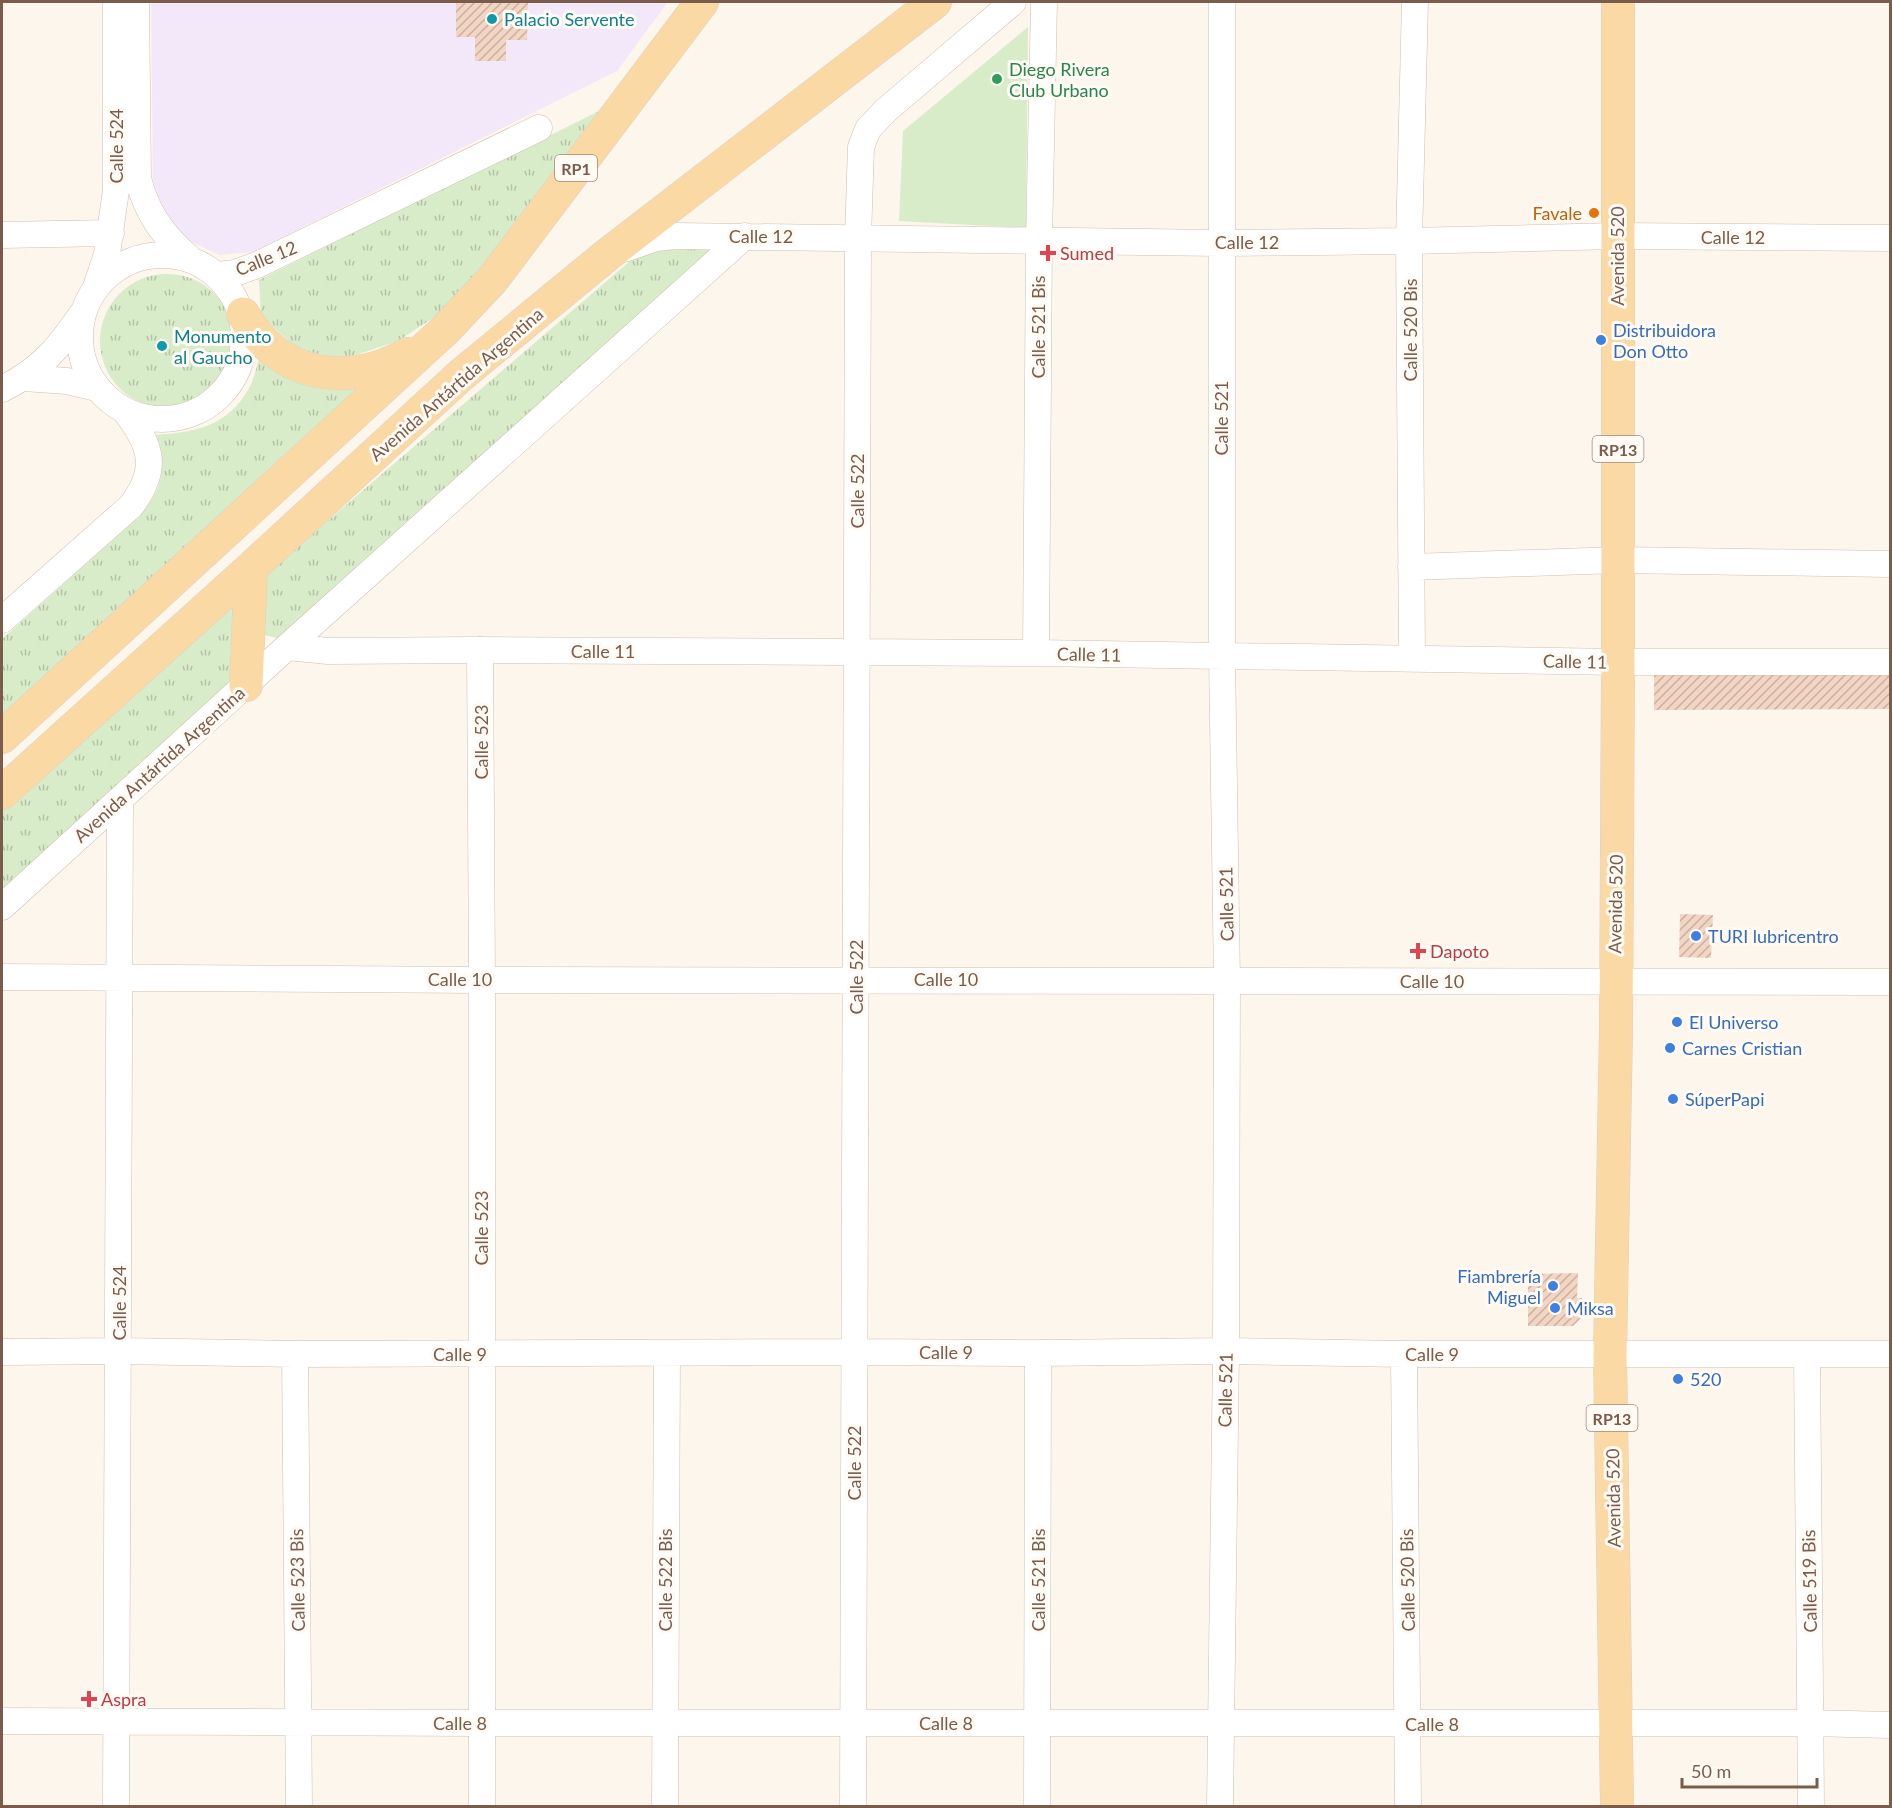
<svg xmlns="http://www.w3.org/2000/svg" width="1892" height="1808" font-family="Lato,sans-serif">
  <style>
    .education { fill: #f3e8fa }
    .grass { fill: url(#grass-tufts) }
    .pitch { fill: #d8ecc9 }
    .building { fill: url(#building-hatch) }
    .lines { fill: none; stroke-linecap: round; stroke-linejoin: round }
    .minor-casing { stroke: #d1beb0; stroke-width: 27 }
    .major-casing { stroke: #dad1cd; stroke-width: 34 }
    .minor { stroke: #fff; stroke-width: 26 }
    .major { stroke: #fbd9a5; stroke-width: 33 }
    .culture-dot { fill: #0f9aa8; stroke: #fffaf3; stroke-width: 2 }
    .leisure-dot { fill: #2e9e5b; stroke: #fffaf3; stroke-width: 2 }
    .food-dot { fill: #e8710a; stroke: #fffaf3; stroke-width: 2 }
    .health-dot { fill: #e0444e; stroke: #fffaf3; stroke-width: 2 }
    .shop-dot { fill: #3f7fe0; stroke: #fffaf3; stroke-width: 2 }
    .labels { text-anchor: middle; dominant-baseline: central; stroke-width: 6; stroke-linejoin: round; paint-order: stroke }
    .shield { fill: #fffaf3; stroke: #a28b7f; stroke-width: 1.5 }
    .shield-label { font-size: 16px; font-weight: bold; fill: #7a5c4d }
    .culture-label { font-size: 18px; fill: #0d838f; stroke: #fffaf3; text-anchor: start }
    .leisure-label { font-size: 18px; fill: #27864d; stroke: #fffaf3; text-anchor: start }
    .street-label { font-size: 18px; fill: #7a5c4d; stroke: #fffaf3 }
    .food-label { font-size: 18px; fill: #c56008; stroke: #fffaf3; text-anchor: end }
    .health-label { font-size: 18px; fill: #be3a42; stroke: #fffaf3; text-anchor: start }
    .shop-label { font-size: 18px; fill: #366cbe; stroke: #fffaf3; text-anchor: start }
  </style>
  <defs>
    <pattern id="grass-tufts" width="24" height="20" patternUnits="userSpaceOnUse" patternTransform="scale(1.5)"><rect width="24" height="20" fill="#d8ecc9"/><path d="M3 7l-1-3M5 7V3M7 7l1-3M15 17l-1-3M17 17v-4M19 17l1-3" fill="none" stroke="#b4c2a5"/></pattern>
    <pattern id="building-hatch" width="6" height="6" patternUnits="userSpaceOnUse" patternTransform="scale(1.5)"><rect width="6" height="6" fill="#f3d5c3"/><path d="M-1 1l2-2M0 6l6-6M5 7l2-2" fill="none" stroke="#cab0a1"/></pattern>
  </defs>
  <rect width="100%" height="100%" fill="#fdf6ec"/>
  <path class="education" d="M151 2H668L617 71 253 252 220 255 187 240 163 215 153 180Z"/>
  <path class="grass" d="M603 109 473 283 436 316 398 341 344 359 300 351 261 316 259 280Z
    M745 236 285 640 261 634 268 572 637 255Z
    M100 341a67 67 0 1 1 134 0a67 67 0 1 1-134 0Z
    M261 352 381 377 2 719V639L141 514C165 485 166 470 152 435 193 433 228 427 249 388 255 378 257 363 261 352Z
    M238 600 232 687 2 893V811Z"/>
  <path class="pitch" d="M1028 27 1026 228 899 221 903 131Z"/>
  <path class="building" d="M456 2H528L527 40H506V61H475V37H456Z
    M1654 672H1890V709L1654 710Z
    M1680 914 1713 915 1711 958 1679 957Z
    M1578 1273 1577 1298H1582V1317L1573 1326H1528V1274Z"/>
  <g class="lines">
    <defs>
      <path id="minor" d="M136 2 138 178C146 212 162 234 188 257
        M2 235 111 233
        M624 249 656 238 676 236 1220 243 1409 241 1617 236 1890 238
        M80 337a82 82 0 1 1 164 0a82 82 0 1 1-164 0Z
        M218 275 235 273 257 265 539 128
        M96 287 107 254 116 190V2
        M24 378 67 381 97 388
        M2 389C39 371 58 349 81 315
        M1411 567 1618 560 1890 564
        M2 620 131 506C159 469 152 446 125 411
        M287 647 328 651 480 650 1036 653 1618 662H1890
        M480 650 482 980V1806
        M1036 653 1039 241 1044 2
        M1412 658 1409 241 1415 2
        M2 907 287 647 745 236
        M2 977 482 980 1890 982
        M2 1352 119 1351 295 1354 855 1352 1038 1353 1226 1351 1404 1354H1890
        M295 1354 299 1806
        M1404 1354 1408 1806
        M1807 1355 1811 1806
        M2 1721 480 1723H1810L1890 1725
        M116 1806 120 800
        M665 1806 667 1354
        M853 1806 858 237 861 147 868 129 885 111 1013 2
        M1037 1806 1038 1353
        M1220 1806 1226 1351 1227 981 1222 656V2"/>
      <path id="major" d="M243 314C279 378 347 388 408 354
        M246 685 251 568
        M2 737 445 330 493 279 702 2
        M2 793 251 568 461 375 607 255 935 2
        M1617 1806 1610 1354 1616 1030 1618 662V2"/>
    </defs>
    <use href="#minor" class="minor-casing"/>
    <use href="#major" class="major-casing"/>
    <use href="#minor" class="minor"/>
    <use href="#major" class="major"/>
  </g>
  <g class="culture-dot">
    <circle cx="492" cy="19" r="6"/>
    <circle cx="162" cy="346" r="6"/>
  </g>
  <circle class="leisure-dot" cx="997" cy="79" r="6"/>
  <circle class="food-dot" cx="1594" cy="213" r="6"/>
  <g class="health-dot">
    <path d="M1045 244h6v6h6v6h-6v6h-6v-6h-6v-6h6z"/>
    <path d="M1415 942h6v6h6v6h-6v6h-6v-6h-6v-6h6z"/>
    <path d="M86 1690h6v6h6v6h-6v6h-6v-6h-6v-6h6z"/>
  </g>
  <g class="shop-dot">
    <circle cx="1601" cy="340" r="6"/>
    <circle cx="1696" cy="936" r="6"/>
    <circle cx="1677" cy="1022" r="6"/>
    <circle cx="1670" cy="1048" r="6"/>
    <circle cx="1673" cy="1099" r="6"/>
    <circle cx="1553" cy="1286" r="6"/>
    <circle cx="1555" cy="1308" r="6"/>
    <circle cx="1678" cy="1379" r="6"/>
  </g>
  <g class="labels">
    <g class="shield">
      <rect x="555" y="155" width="42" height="26" rx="4.5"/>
      <rect x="1592.5" y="436" width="51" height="26" rx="4.5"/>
      <rect x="1586.5" y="1405" width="51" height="26" rx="4.5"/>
    </g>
    <g class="shield-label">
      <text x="576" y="168">RP1</text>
      <text x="1618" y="449">RP13</text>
      <text x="1612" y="1418">RP13</text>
    </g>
    <g class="culture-label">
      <text x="504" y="19">Palacio Servente</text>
      <text x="174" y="336">Monumento<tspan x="174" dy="21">al Gaucho</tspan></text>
    </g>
    <g class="leisure-label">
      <text x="1009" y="69">Diego Rivera<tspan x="1009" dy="21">Club Urbano</tspan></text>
    </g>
    <g class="street-label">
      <text transform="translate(116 146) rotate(-90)">Calle 524</text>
      <text x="761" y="236">Calle 12</text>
      <text x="1733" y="237">Calle 12</text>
      <text x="1247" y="242">Calle 12</text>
      <text transform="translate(1617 256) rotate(-90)">Avenida 520</text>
      <text transform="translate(266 258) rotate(-22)">Calle 12</text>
      <text transform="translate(1038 327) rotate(-90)">Calle 521 Bis</text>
      <text transform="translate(1410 330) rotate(-90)">Calle 520 Bis</text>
      <text transform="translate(456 384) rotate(-41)">Avenida Antártida Argentina</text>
      <text transform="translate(1221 418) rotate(-90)">Calle 521</text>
      <text transform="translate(857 491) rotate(-90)">Calle 522</text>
      <text x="603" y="651">Calle 11</text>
      <text transform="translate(1089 654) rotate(1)">Calle 11</text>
      <text transform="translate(1575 661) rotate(1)">Calle 11</text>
      <text transform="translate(481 742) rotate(-90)">Calle 523</text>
      <text transform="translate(159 764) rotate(-42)">Avenida Antártida Argentina</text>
      <text transform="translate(1226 904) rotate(-91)">Calle 521</text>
      <text transform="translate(1615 904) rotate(-89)">Avenida 520</text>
      <text transform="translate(856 977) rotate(-90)">Calle 522</text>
      <text x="460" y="979">Calle 10</text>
      <text x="946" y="979">Calle 10</text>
      <text x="1432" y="981">Calle 10</text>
      <text transform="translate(481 1228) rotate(-90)">Calle 523</text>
      <text transform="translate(119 1303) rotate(-90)">Calle 524</text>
      <text x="946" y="1352">Calle 9</text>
      <text x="460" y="1354">Calle 9</text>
      <text x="1432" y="1354">Calle 9</text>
      <text transform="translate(1225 1390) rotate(-89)">Calle 521</text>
      <text transform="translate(854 1463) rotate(-90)">Calle 522</text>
      <text transform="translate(1613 1498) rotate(-91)">Avenida 520</text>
      <text transform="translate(297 1580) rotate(-91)">Calle 523 Bis</text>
      <text transform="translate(665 1580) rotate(-90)">Calle 522 Bis</text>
      <text transform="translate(1038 1580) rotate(-90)">Calle 521 Bis</text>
      <text transform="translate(1407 1580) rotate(-91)">Calle 520 Bis</text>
      <text transform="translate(1809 1581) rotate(-91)">Calle 519 Bis</text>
      <text x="460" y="1723">Calle 8</text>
      <text x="946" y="1723">Calle 8</text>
      <text x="1432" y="1724">Calle 8</text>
    </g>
    <g class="food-label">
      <text x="1582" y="213">Favale</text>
    </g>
    <g class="health-label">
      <text x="1060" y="253">Sumed</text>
      <text x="1430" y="951">Dapoto</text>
      <text x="101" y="1699">Aspra</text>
    </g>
    <g class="shop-label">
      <text x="1613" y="330">Distribuidora<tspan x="1613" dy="21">Don Otto</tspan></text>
      <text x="1708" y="936">TURI lubricentro</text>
      <text x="1689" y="1022">El Universo</text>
      <text x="1682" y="1048">Carnes Cristian</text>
      <text x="1685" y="1099">SúperPapi</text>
      <text x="1541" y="1276" text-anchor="end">Fiambrería<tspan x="1541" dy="21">Miguel</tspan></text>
      <text x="1567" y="1308">Miksa</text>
      <text x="1690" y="1379">520</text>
    </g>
  </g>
  <rect width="1892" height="1808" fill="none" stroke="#7a5c4d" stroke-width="6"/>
  <path d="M1682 1778v9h135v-9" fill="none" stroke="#7a5c4d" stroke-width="3"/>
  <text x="1691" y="1778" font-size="18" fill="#7a5c4d" stroke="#fffaf3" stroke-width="4.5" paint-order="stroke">50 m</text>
</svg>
